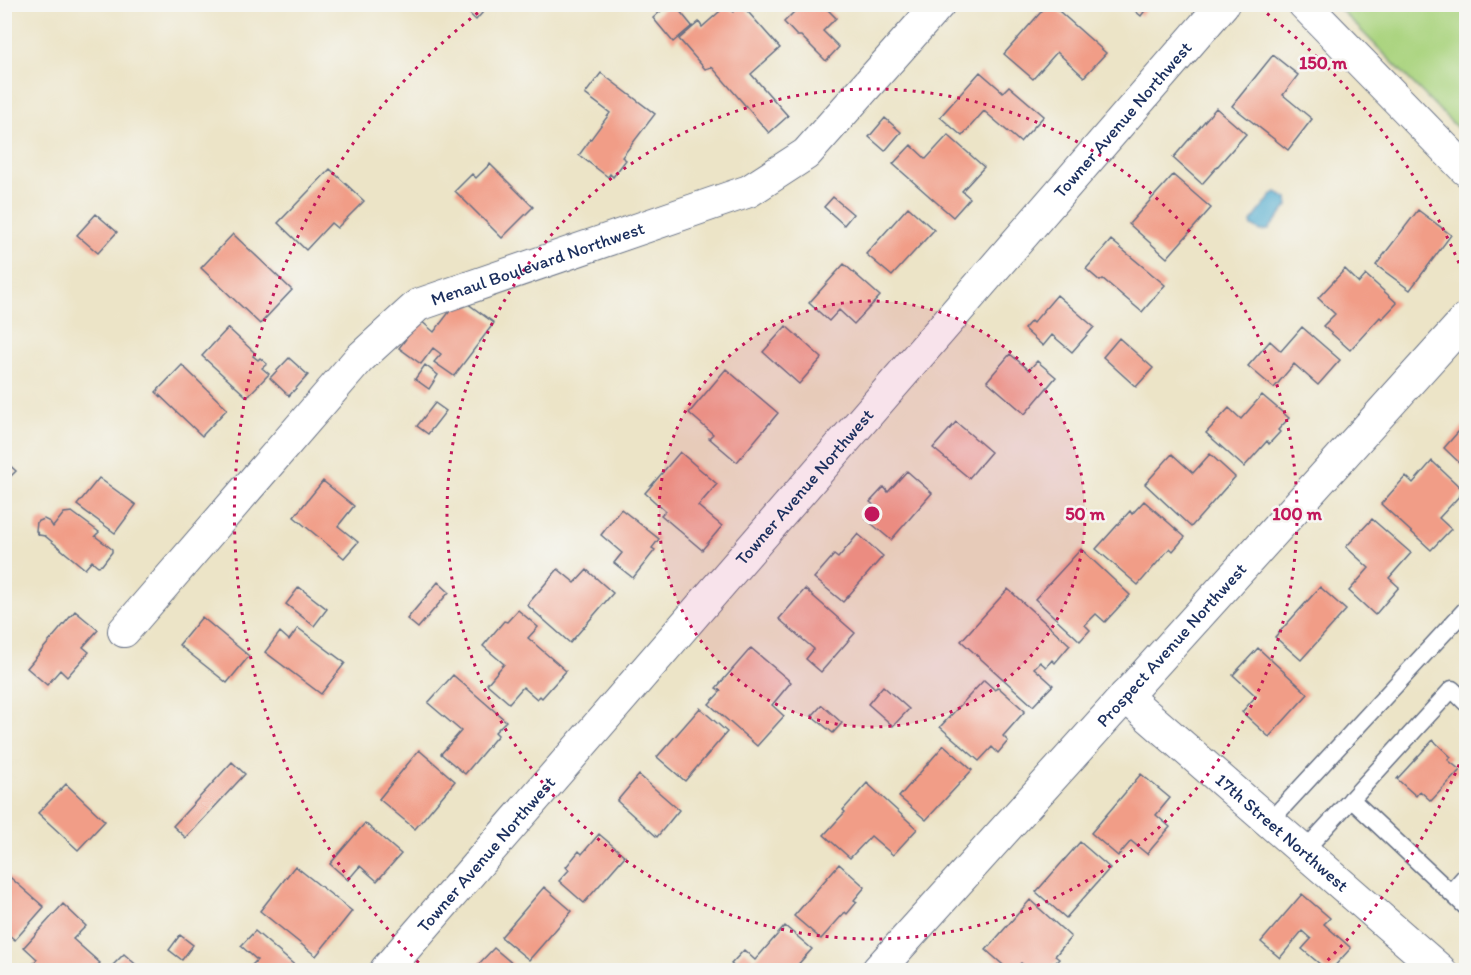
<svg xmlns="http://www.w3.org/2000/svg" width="1471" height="975" font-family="Itim,sans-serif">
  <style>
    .green { fill: #abd480; stroke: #63826f; stroke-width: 1.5 }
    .water { fill: #4faacd; stroke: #356c96; stroke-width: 1.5 }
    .building { fill: #f19d87 }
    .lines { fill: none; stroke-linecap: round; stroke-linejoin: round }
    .service-casing { stroke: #646e83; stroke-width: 19 }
    .minor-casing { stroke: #646e83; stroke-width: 34 }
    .service { stroke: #fff; stroke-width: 16 }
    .minor { stroke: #fff; stroke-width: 32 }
    .ring { fill: none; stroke: #c2185b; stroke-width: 3; stroke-dasharray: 3 6 }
    .labels { text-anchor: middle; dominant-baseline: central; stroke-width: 5; stroke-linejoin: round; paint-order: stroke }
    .street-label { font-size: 18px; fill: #1b2f5e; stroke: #f6f6f2 }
    .centre { fill: #c2185b; stroke: #f6f6f2; stroke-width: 3 }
    .ring-label { font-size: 18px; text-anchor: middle; font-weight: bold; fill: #c2185b; stroke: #f6f6f2; stroke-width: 5; stroke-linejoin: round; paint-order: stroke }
  </style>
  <rect width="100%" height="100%" fill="#f6f6f2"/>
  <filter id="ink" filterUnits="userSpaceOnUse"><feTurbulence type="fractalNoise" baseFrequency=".0167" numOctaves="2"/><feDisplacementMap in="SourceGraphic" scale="12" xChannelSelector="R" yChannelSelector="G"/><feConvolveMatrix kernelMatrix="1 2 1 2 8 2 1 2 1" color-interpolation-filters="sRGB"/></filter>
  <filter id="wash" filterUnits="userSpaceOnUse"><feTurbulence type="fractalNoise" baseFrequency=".008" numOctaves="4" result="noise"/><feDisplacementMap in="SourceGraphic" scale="24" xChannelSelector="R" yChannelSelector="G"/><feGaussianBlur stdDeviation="1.35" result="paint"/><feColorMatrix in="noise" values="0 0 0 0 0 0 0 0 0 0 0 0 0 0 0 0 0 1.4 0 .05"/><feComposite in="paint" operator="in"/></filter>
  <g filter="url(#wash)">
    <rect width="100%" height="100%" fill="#ece4c7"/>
    <path class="green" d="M1336 5H1466V137Z"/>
    <path class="water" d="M1276 192 1287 199 1288 206 1268 230 1261 231 1252 226 1251 222 1273 194Z"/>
    <g id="blocks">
      <path class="building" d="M459 4H490L476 20Z
        M669 4H674L692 26 673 42 653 18Z
        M741 4 780 48 751 74 788 116 769 133 712 67 705 69 679 39 699 22 702 27 727 5 733 12Z
        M795 4H831L827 9 836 18 823 31 839 47 826 61 801 36H797L784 22 798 8Z
        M1048 4H1051L1106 53 1084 77 1057 52 1033 79 1004 54Z
        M1127 4H1150L1141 16Z
        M1273 55 1298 75 1283 95 1312 119 1288 150 1232 106Z
        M980 72 1003 92 1009 86 1044 116 1020 142 984 111 962 136 940 117Z
        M601 73 655 114 622 157 626 160 613 177 610 174 608 177 579 155 610 113 585 94Z
        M1216 108 1246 134 1202 184 1173 158Z
        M885 118 901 132 885 151 869 137Z
        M948 135 984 167 962 191 970 198 953 217 893 164 911 145 926 159Z
        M490 164 533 207 502 238 455 191 472 174 476 178Z
        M330 169 364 201 337 228 331 223 306 250 278 223Z
        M1173 175 1211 208 1167 258 1129 224Z
        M833 197 853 214 844 225 824 207Z
        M908 207 934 230 892 276 866 254Z
        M1418 210 1451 235 1410 290 1376 265Z
        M96 214 117 232 98 253 77 235Z
        M233 234 292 290 260 324 201 268Z
        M1111 240 1165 285 1142 312 1103 279 1100 281 1086 269Z
        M844 264 880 296 854 324 839 310 829 321 809 303Z
        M1345 269 1359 283 1366 275 1397 303 1382 319 1380 317 1350 350 1323 326 1335 314 1318 298Z
        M1057 295 1094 327 1072 352 1052 335 1043 346 1024 329 1031 321 1033 323Z
        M460 298 494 323 454 376 434 362 441 354 433 348 421 364 399 348 420 320 434 332Z
        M786 326 822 358 799 384 763 352Z
        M1302 327 1340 360 1318 385 1294 364 1274 388 1248 366 1270 341 1281 351Z
        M228 328 255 353 253 356 258 360 260 358 267 364 262 368 269 374 247 397 202 356Z
        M1119 338 1153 368 1136 387 1103 357Z
        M1010 354 1029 370 1037 361 1056 377 1025 414 987 381Z
        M289 358 308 375 289 396 270 378Z
        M182 365 227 409 202 436 156 392Z
        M425 365 438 375 429 389 415 379Z
        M726 369 778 413 737 462 709 438 713 434 689 413Z
        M1262 395 1289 418 1278 430 1280 432 1269 444 1267 441 1244 467 1206 433 1229 408 1241 419Z
        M435 403 446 411 428 434 417 426Z
        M956 422 991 452 969 478 933 448Z
        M1466 423V469L1444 448Z
        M680 452 717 484 698 506 722 526 702 550 661 515 665 511 645 493Z
        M1172 454 1193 473 1210 454 1235 477 1191 527 1145 484Z
        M4 460 16 471 11 476 8 473 4 478Z
        M1432 461 1464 491 1439 518 1451 529 1431 550 1381 504 1406 476 1413 483Z
        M907 471 932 493 891 540 866 519 876 507 870 502 884 487 888 492Z
        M99 478 136 505 115 533 77 505Z
        M323 481 354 506 338 526 358 542 344 558 294 517Z
        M1144 501 1185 537 1173 551 1170 548 1138 585 1096 549 1130 511 1132 514Z
        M621 509 659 539 652 548 655 550 633 578 614 563 622 553 601 535Z
        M72 512 99 532 95 536 112 549V552L102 565 98 566 92 561 85 569 45 536 39 535 36 531 37 522 44 519 50 522 53 527 64 513Z
        M1372 519 1411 553 1389 578 1399 587 1375 615 1349 591 1369 568 1346 547Z
        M858 534 883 556 843 602 814 578 834 555 838 558Z
        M1081 549 1130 595 1105 622 1096 614 1085 625 1090 630 1080 641 1035 599Z
        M558 569 575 583 587 570 613 593 570 643 527 605Z
        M438 582 449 592 418 628 407 619Z
        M299 587 327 609 314 626 286 604Z
        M1320 587 1346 610 1301 660 1275 637Z
        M805 589 855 633 821 672 806 659 814 649 779 619Z
        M1008 589 1070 645 1055 663 1052 660 1046 667 1040 662 1034 668 1053 685 1033 706 961 641Z
        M518 610 538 627 528 638 566 671 542 698 540 696 537 699 523 687 509 703 487 684 504 664 483 646 504 621 507 622Z
        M75 611 98 630 83 647 89 652 67 677 60 670 47 685 27 668Z
        M202 617 249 656 227 683 179 645Z
        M298 628 345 663 321 694 265 652 280 632 289 640Z
        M751 648 791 682 772 705 784 716 757 746 709 704 721 691 716 688Z
        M1258 648 1308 694 1269 737 1242 712 1256 696 1233 675Z
        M453 675 506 721 495 732 498 735 465 774 441 754 461 731 428 703Z
        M984 680 995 690 998 687 1025 711 1003 736 1008 741 998 753 992 747 979 761 940 727Z
        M883 686 909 709 893 726 868 704Z
        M822 705 842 723 833 733 812 716Z
        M700 708 727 732 685 781 657 757Z
        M1433 740 1451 757 1448 760 1460 770 1431 801 1420 791 1416 796 1397 779Z
        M944 745 972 770 926 820 899 797Z
        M419 750 455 781 415 829 379 799Z
        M232 762 245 774 186 838 173 826Z
        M1141 774 1170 798 1156 815 1170 827 1147 854 1131 841 1118 856 1091 833Z
        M639 775 679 810 657 837 617 801Z
        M867 783 917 829 893 855 871 836 850 858 824 835 845 812 843 810Z
        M66 784 105 821 78 850 38 813Z
        M365 823 401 854 377 881 360 866 348 880 330 864Z
        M599 834 625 856 584 903 559 881 569 870 566 867 579 851 582 854Z
        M1080 842 1110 868 1066 918 1036 892Z
        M839 864 865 887 854 900 857 902 847 914 845 912 821 939 794 916Z
        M295 866 352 911 316 956 260 911Z
        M4 872 44 907 15 940 4 931Z
        M544 887 572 911 529 960 501 937Z
        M1302 894 1330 918 1324 924 1351 948 1331 970H1327L1302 949 1311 939 1302 931 1280 958 1261 942Z
        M1030 900 1071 937 1055 956 1059 959 1049 970H1030L1021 963 1014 970H1009L986 950Z
        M63 904 86 926 73 939 100 963 93 970H41L34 963 37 959 24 947Z
        M785 926 812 949 793 970H738L731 964 744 950 755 960Z
        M255 931 299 969 298 970H247L257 960 241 946Z
        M180 935 193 945 182 960 169 950Z
        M494 948 520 970H473Z
        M124 954 142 970H108Z"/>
    </g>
  </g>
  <g filter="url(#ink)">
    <use href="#blocks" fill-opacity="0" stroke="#646e83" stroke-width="1.5"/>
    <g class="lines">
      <defs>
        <path id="service" d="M1351 799 1466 907
          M1269 822 1466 609
          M1303 852 1452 689 1466 703
          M1451 892 1466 875"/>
        <g id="minor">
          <path d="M1304 4 1466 170"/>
          <path id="s1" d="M124 631 359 359 418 305 749 191 806 154 939 4"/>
          <path id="s2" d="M1125 696 1440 970"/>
          <path id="s3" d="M386 970 1223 4"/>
          <path id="s4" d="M878 970 1466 319"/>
        </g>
      </defs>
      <use href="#service" class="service-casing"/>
      <use href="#minor" class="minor-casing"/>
      <use href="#service" class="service"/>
      <use href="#minor" class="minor"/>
    </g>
  </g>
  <circle cx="872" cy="514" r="213" fill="#c2185b" fill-opacity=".12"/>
  <g class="ring">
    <circle cx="872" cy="514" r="213"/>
    <circle cx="872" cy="514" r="425"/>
    <path d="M1466 748A638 638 0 0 1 1319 969M425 969A638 638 0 0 1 484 8M1260 8A638 638 0 0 1 1466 280"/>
  </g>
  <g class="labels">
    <g class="street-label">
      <text stroke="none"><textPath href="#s3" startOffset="1125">Towner Avenue Northwest</textPath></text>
      <text stroke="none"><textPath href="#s1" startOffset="566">Menaul Boulevard Northwest</textPath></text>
      <text stroke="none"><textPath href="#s3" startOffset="639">Towner Avenue Northwest</textPath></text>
      <text stroke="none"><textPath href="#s4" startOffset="438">Prospect Avenue Northwest</textPath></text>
      <text stroke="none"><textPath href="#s2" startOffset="208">17th Street Northwest</textPath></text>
      <text stroke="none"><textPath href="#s3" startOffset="153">Towner Avenue Northwest</textPath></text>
    </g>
  </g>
  <circle cx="872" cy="514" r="9" class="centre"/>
  <g class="ring-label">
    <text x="1323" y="69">150 m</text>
    <text x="1085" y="520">50 m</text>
    <text x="1297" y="520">100 m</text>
  </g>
  <rect width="1471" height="975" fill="none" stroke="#f6f6f2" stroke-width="24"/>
</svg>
